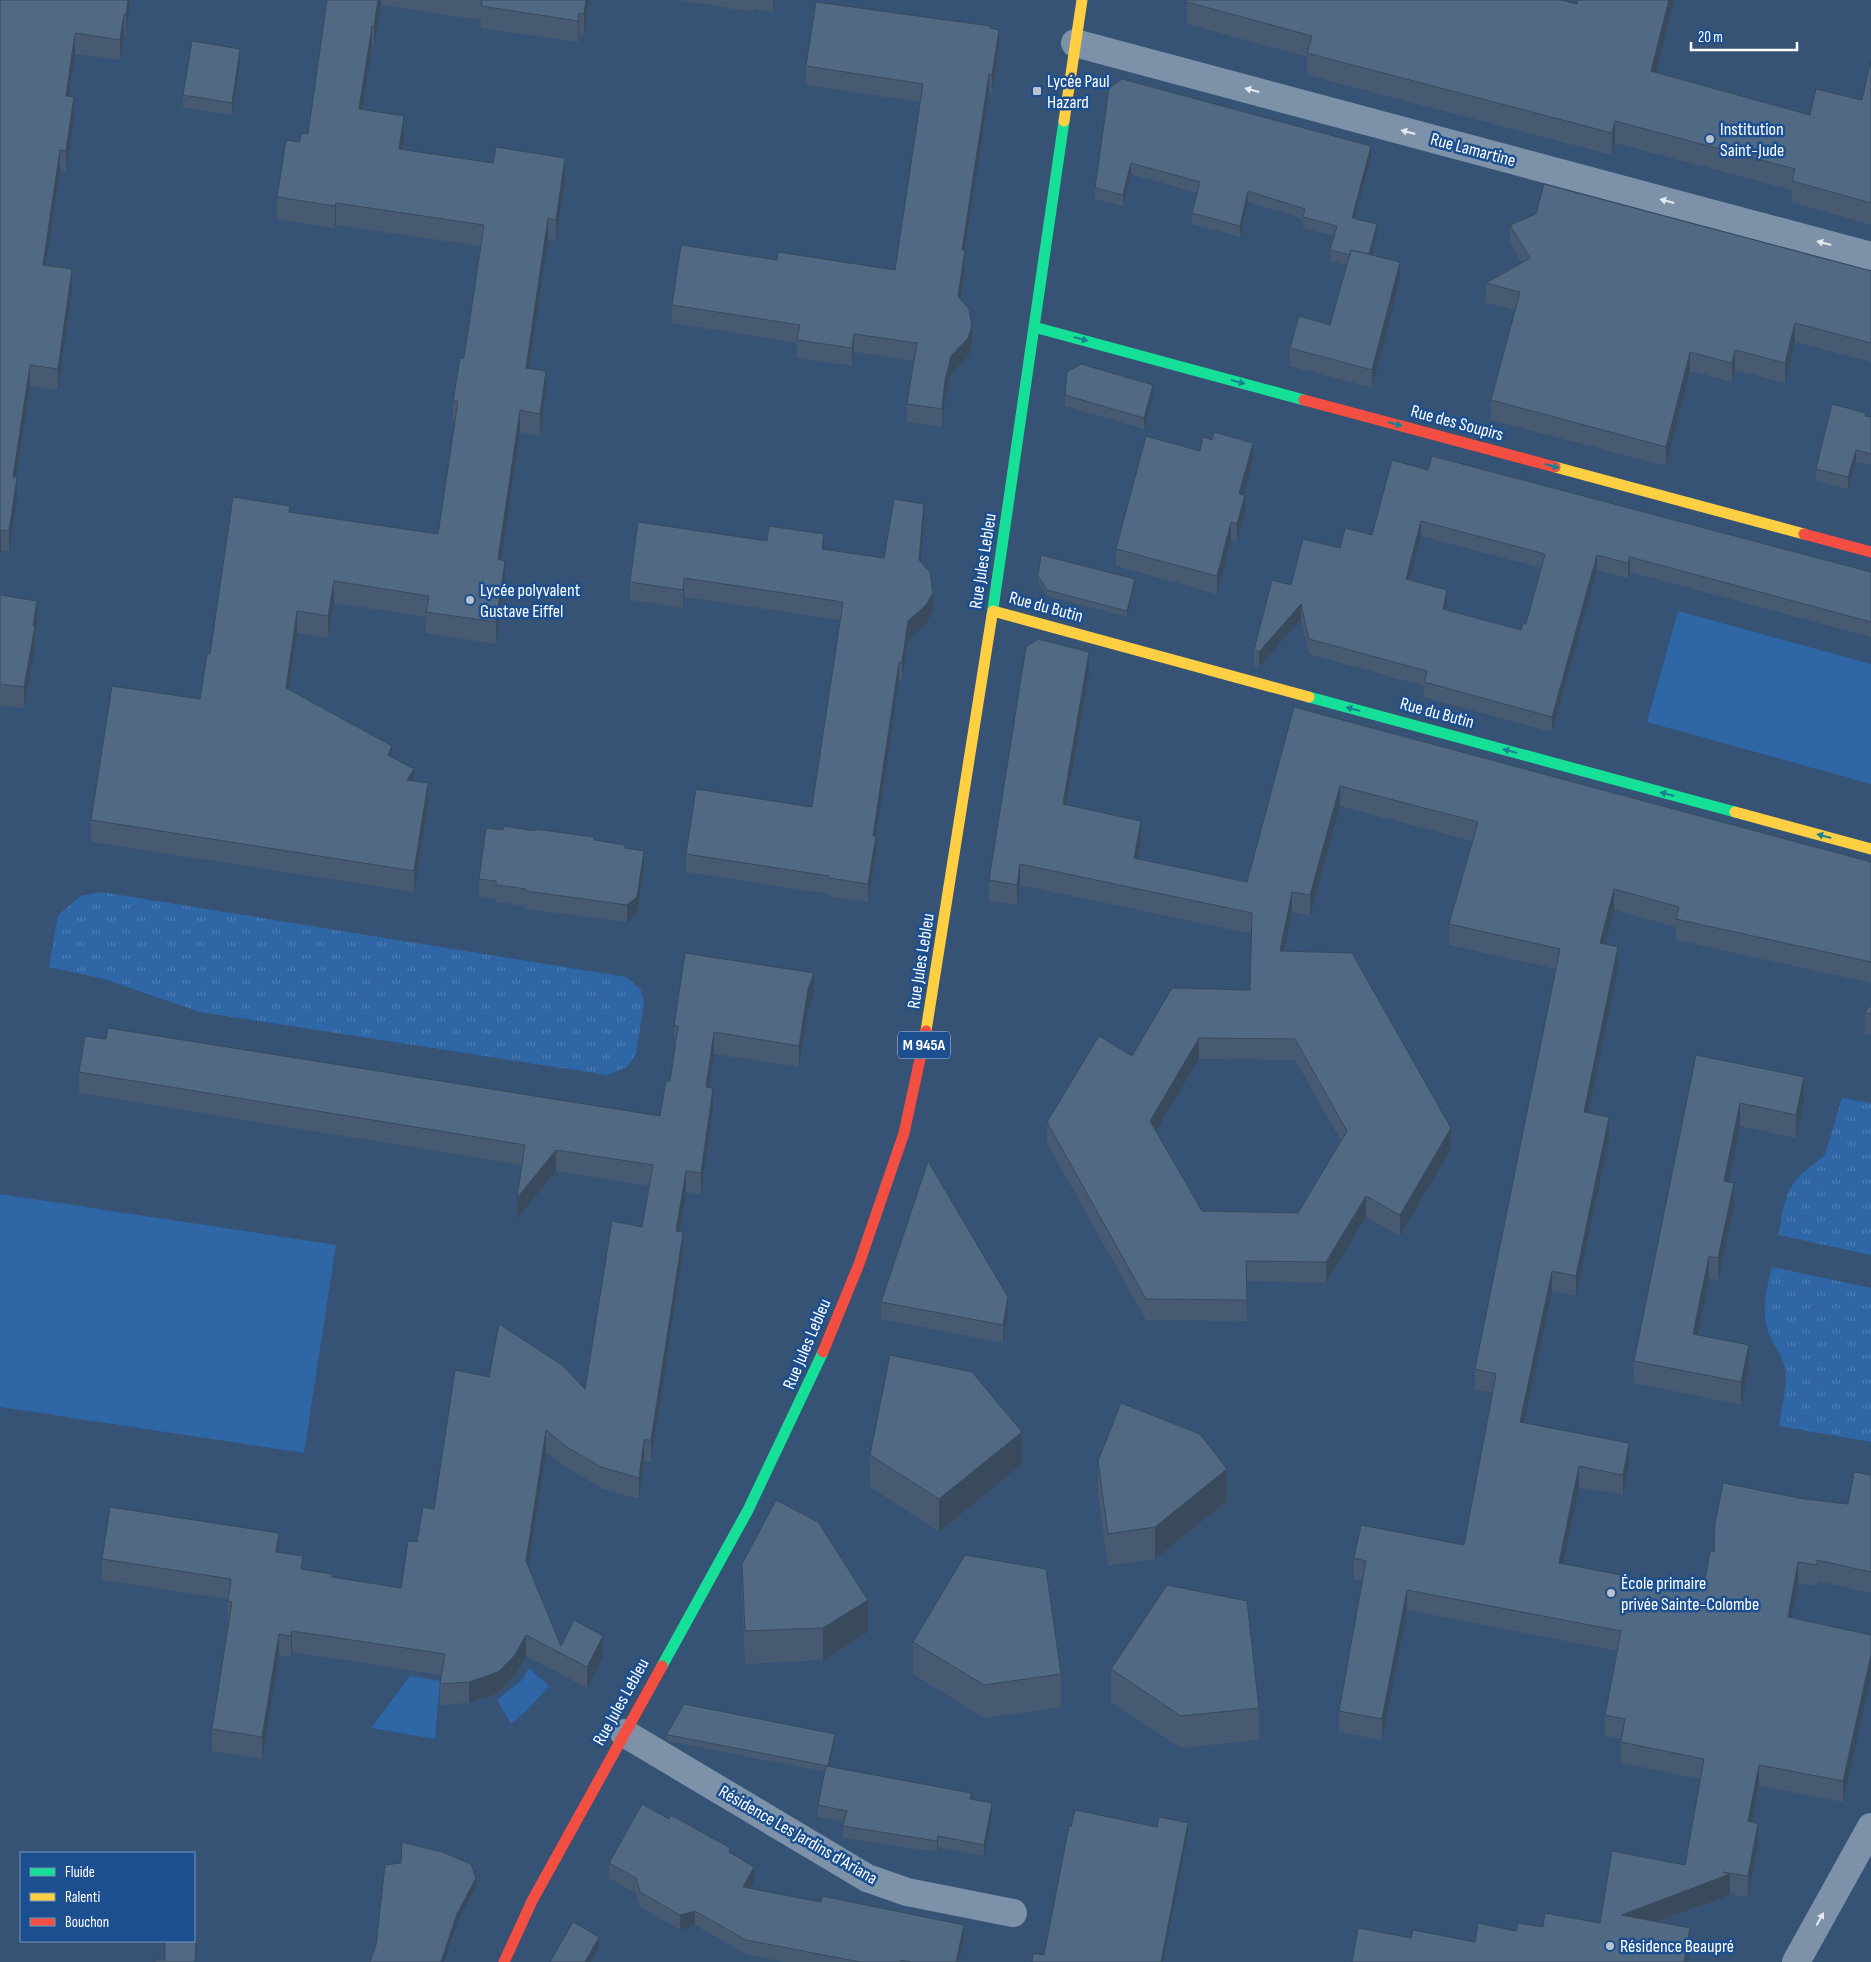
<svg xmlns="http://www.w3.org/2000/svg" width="1871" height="1962" font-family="'Sofia Sans Condensed',sans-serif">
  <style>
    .grass { fill: url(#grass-tufts) }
    .garden { fill: #2f66a5 }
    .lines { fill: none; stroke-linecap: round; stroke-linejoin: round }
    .street { stroke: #7d92a8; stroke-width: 28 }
    .fast { stroke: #16e098; stroke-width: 11 }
    .slow { stroke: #ffcf43; stroke-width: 11 }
    .jam { stroke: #f24e42; stroke-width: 11 }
    .wall { fill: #475a72; fill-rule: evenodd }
    .shaded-wall { fill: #394a5c }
    .building { fill: #526984; stroke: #394a5c; fill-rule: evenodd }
    .oneway { fill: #e5e9ee }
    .oneway2 { fill: #198292 }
    .poi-dot { fill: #b9c2ce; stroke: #1b4f8f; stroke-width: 2 }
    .labels { text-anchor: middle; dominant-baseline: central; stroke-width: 5; stroke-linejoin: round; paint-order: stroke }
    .shield { fill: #1b4f8f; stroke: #bbcadd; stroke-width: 1 }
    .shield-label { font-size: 16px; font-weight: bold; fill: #fff }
    .poi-label { font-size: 18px; fill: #fff; stroke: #1b4f8f; text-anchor: start }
    .street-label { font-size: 18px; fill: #fff; stroke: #1b4f8f }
  </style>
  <defs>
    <pattern id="grass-tufts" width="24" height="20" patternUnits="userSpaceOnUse" patternTransform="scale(1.25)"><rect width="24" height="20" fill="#2f66a5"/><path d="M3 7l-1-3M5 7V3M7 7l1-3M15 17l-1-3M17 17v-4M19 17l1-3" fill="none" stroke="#4e7db2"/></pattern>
  </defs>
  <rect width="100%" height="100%" fill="#365274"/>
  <path class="grass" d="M101 892 626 977 641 990 644 1003 636 1054 627 1067 607 1075 200 1012 104 979 49 967 58 915 81 896Z
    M1842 1098 1871 1103V1255L1779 1235 1782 1213 1789 1190 1801 1174 1825 1155Z
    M1772 1267 1871 1288V1442L1779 1426C1781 1409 1788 1386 1785 1369 1783 1356 1774 1346 1769 1334 1761 1312 1766 1289 1772 1267Z"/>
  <path class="garden" d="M1678 611 1871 664V784L1647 722Z
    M0 1194 336 1245 304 1453 0 1407Z
    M529 1668 549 1686 530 1707 511 1724 497 1700 522 1680Z
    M410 1676 440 1681 435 1739 371 1728Z"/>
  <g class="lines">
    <path class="street" d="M1075 43 1871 256
      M624 1733 867 1878 907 1892 1013 1913
      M1796 1962 1871 1827"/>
    <path class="fast" d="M1034 327 1304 400
      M992 615 1064 121
      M1309 697 1735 812
      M662 1666 748 1510 823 1352"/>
    <path class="slow" d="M1064 121 1082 0
      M1555 467 1804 534
      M993 611 1309 697
      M1735 812 1871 849
      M926 1031 992 615"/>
    <path class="jam" d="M1304 400 1555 467
      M1804 534 1871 552
      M823 1352 859 1264 904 1133 926 1031
      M504 1962 532 1901 662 1666"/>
  </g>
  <path class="wall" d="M0 0H130L126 35H124L120 60 75 54 69 96 74 118 66 172 60 171 46 265 72 290 58 390 30 386 16 477 17 498 9 552 1 550Z
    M327 0H589L584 36 579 35 578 42 481 28V20L381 5 374 47H372L362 110 404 138 402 149 565 180 556 241 548 240 529 368 546 392 540 436 520 432 501 560 505 582 496 644 426 633V617L334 603 328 638 297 633 289 690 392 757 414 781 428 805 414 892 91 842V820L200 699 210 654 290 512 438 534 455 422H453V401L464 358 480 246 336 225 335 228 277 219V197L300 142 308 134Z
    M678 0H775L773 12 754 9 753 12Z
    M1578 0H1674L1656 72 1810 115 1862 100 1871 60V225L1792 202V190L1615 143 1612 155 1307 75V57L1187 24V2L1577 4Z
    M990 28 999 48 992 93H989L965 250V269L961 298 972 344 968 357 951 374 945 398 942 427 907 422V404L914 361 854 352 852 366 797 358V343L672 323V305L777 260 895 270 920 102 806 85V66Z
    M240 61 232 115 183 107V95Z
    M1109 88 1371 157 1355 218 1377 235 1372 255 1400 279 1372 388 1290 366V348L1330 325 1347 265 1330 261V250L1334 236 1303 228V219L1248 202 1240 237 1192 224V213L1198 193 1131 174 1123 206 1095 199V188Z
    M1510 225 1871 271V362L1795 342 1785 383 1735 370 1732 382 1690 371 1666 466 1491 420V400L1515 310 1486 303V283L1522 263 1510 244Z
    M1065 395 1153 396 1144 429 1065 406Z
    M1866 416 1871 417V465L1856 462 1848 489 1816 481V469Z
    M1200 451 1253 460 1243 495 1245 513 1237 541 1231 540 1217 594 1116 566V549Z
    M1428 470 1871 572V637L1630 572 1628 578 1597 570 1552 732 1424 697V686L1309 654 1301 619 1259 667 1254 666V650L1291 585 1340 548 1372 535ZM1421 536 1541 568 1526 624 1521 630 1446 610 1447 605 1409 580Z
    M924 523 920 561 933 611 926 624 908 640 902 681 899 680 876 837V854L868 902 829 897V894L686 872V854L812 807 840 620 684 597 683 608 630 600V582L824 549 884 558Z
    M1038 576 1135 585 1127 617 1047 596 1038 582Z
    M0 595 37 622 35 634V647L24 708 0 705Z
    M1089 673 1067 805 1141 842 1138 859 1247 882 1294 707 1871 862V983L1676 940V927L1614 910 1605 944 1618 968 1588 1113 1609 1138 1576 1296 1552 1291 1524 1423 1629 1464 1623 1495 1579 1487 1563 1564 1703 1591 1714 1552 1804 1499 1848 1504 1871 1475V1593L1817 1581V1586L1798 1583 1792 1617 1871 1635 1843 1802 1759 1786 1752 1822 1758 1844 1748 1897 1730 1894V1895L1658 1922 1690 1948 1688 1962H1352L1411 1938 1475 1942 1516 1931 1543 1927 1600 1923 1685 1865 1700 1779 1621 1763V1739L1605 1736V1715L1617 1651 1407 1610 1382 1740 1339 1732V1711L1362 1581 1354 1579V1558L1464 1545 1493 1393 1475 1390V1369L1556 969 1449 945V924L1472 841 1340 806 1310 916 1292 912 1284 952 1451 1149 1400 1236 1366 1217 1326 1283 1246 1281 1247 1321 1146 1320 1047 1143V1122L1132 1056 1250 990 1252 934 1020 885 1017 905 989 901V880ZM1199 1059 1295 1060 1341 1141 1298 1213 1202 1211 1156 1131Z
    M594 840 625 848 644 868 637 914 627 922 526 909V906L496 902V899L479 896V879Z
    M814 994 808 1010 799 1067 714 1054 709 1088 713 1109 701 1194 686 1192 679 1232 683 1253 680 1274 651 1462 644 1461 639 1499 601 1488 567 1468 546 1452 528 1567 561 1646 603 1657 587 1688 526 1656 515 1676 498 1693 469 1703 440 1705V1684L441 1675 292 1652 291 1657 279 1655 262 1759 212 1751V1729L229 1622H228V1599L102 1580V1559L279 1552 303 1569 332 1578 401 1588 417 1542 434 1509 489 1377 585 1389 642 1227 649 1186 556 1171 517 1219 522 1165 79 1093V1072L660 1116 670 1081 675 1047 674 1026Z
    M1871 1004V1035L1865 1034V1013Z
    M1696 1055 1804 1100 1796 1138 1740 1126 1728 1182 1734 1206 1718 1280 1709 1278 1697 1335 1749 1368 1741 1405 1634 1383V1361Z
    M881 1302 1008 1314 1003 1343 881 1319Z
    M870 1455 1022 1464 939 1532 870 1487Z
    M1098 1461 1227 1501 1155 1559 1108 1566 1098 1494Z
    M742 1564 868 1632 823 1660 745 1664 742 1597Z
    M913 1642 1061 1674V1707L984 1718 913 1674Z
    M1111 1669 1259 1708V1740L1181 1748 1111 1702Z
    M667 1734 835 1740 829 1767 971 1799 992 1815 984 1856 938 1847 937 1852 843 1838V1826L844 1822 818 1817V1805L825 1772 668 1741 667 1740Z
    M730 1853 754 1881 750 1889 964 1940 959 1962H784L746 1954 695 1925 680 1930 640 1907 636 1893 609 1878V1863Z"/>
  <path class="shaded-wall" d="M128 0H130L126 35V15Z
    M378 0H381V5L374 47V26Z
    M586 0H589L584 36V14Z
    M773 0H775L773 12Z
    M1669 0H1674L1651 93V71Z
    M579 13V35L578 42V21Z
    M124 14V35L120 60V40Z
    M372 26V47L359 131V109Z
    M999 30V48L992 93V75Z
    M75 33V54L66 117V96Z
    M240 49V61L232 115V103Z
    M989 74V93L962 268V250Z
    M74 97V118L66 172V151Z
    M404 116V138L399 170V149Z
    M1615 121V143L1612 155V133Z
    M1371 146V157L1352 229V218Z
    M60 150V171L43 286V265Z
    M565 158V180L556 241V220Z
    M1131 163V174L1123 206V195Z
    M1248 191V202L1240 237V226Z
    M336 203V225L335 228V206Z
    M548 218V240L526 389V368Z
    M1377 224V235L1368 271V260Z
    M965 250V269L958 314V296Z
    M1400 262V279L1372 388V370Z
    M72 269V290L58 390V369Z
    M1795 323V342L1785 383V363Z
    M972 326V344L968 357 951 374 945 398 942 427V409L945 380 951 356Z
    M854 334V352L852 366V348Z
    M1735 350V370L1732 382V363Z
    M1690 352V371L1666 466V447Z
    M30 365V386L13 498V477Z
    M546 371V392L540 436V414Z
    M1153 385V396L1144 429V418Z
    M520 410V432L498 581V559Z
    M1253 443V460L1239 511V494Z
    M1856 450V462L1848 489V477Z
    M17 477V498L9 552V531Z
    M1245 495V513L1237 541V524Z
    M924 504V523L919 578V560Z
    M1421 521V536L1406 594V579Z
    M1231 522V540L1217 594V576Z
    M1 530V550L0 556V535Z
    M824 534V553L822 549Z
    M1597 555V570L1552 732V717Z
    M1630 557V572L1628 578V563Z
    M505 561V582L496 644V622Z
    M684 578V597L683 608V590Z
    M1135 579V585L1127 617V611Z
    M334 581V603L328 638V616Z
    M1447 590V605L1443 624V609Z
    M933 593V611L926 624 908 640 902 681V662L908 621Z
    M37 601V622L35 634V647L24 708V687Z
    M1301 604V619L1259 667V652Z
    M297 611V633L286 710V688Z
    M1089 652V673L1063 825V804Z
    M899 662V680L876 837V854L868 902V884L873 836Z
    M392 746V768L388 755Z
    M414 769V791L407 780Z
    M428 783V805L414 892V871Z
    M1340 786V806L1310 916V895Z
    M1141 821V842L1134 879V858Z
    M644 851V868L637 914 627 922V905Z
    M1020 864V885L1017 905V885Z
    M1614 889V910L1600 964V943Z
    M1292 892V912L1280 972V951Z
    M1618 947V968L1584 1133V1112Z
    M814 973V994L808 1010 799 1067V1046L808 989Z
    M714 1032V1054L706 1108V1087Z
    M1199 1038V1059L1150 1141V1121Z
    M1804 1077V1100L1796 1138V1115Z
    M713 1088V1109L701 1194V1173Z
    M1740 1103V1126L1724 1204V1181Z
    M1609 1117V1138L1576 1296V1276Z
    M1451 1128V1149L1400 1236V1215Z
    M556 1150V1171L517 1219V1198Z
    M686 1171V1192L676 1252V1231Z
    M1734 1183V1206L1718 1280V1258Z
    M1366 1196V1217L1326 1283V1262Z
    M683 1232V1253L651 1462V1440Z
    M1709 1256V1278L1693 1356V1334Z
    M1552 1271V1291L1520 1442V1422Z
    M1008 1297V1314L1003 1343V1325Z
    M1749 1345V1368L1741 1405V1382Z
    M546 1430V1452L526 1582V1561Z
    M1022 1432V1464L939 1532V1499Z
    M644 1440V1461L639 1499V1478Z
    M1629 1443V1464L1623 1495V1475Z
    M1579 1466V1487L1559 1584V1563Z
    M1227 1469V1501L1155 1559V1527Z
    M279 1533V1554L276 1552Z
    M1798 1562V1583L1788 1637V1617Z
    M1407 1590V1610L1382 1740V1719Z
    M868 1600V1632L823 1660V1628Z
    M292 1631V1652L291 1657V1636Z
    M279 1634V1655L262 1759V1737Z
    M526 1635V1656L515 1676 498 1693 469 1703V1682Z
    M603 1636V1657L587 1688V1667Z
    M1871 1655V1676L1843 1802V1781Z
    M835 1734V1740L828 1772V1766Z
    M1759 1765V1786L1748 1842V1821Z
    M992 1803V1815L984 1856V1845Z
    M1188 1823V1832L1163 1962H1161Z
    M1758 1824V1844L1748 1897V1876Z
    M938 1836V1847L937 1852V1841Z
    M754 1867V1881L743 1902V1887Z
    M1730 1874V1895L1621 1935V1915Z
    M476 1878V1887L457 1922 444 1962H441L457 1914Z
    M695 1911V1925L680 1930V1915Z
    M964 1925V1940L959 1962H956Z
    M1690 1928V1948L1688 1962H1684Z
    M599 1937V1948L591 1962H585Z"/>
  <path class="building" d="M0 0H128L126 15 124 14 120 40 75 33 66 96 74 97 66 151 60 150 43 265 72 269 58 369 30 365 13 477H17L9 531 1 530 0 535Z
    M327 0H378L374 26H372L359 109 404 116 399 149 493 163 496 147 565 158 556 220 548 218 526 368 546 371 540 414 520 410 498 559 505 561 496 622 426 612 429 596 334 581 328 616 297 611 286 688 392 746 388 755 414 769 407 780 428 783 414 871 91 820 112 686 200 699 207 654H210L233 497 290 506 289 512 438 534 458 401H453L460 358H464L484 225 336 203 335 206 277 197 286 140 300 142 301 133 308 134Z
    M482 0H586L584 14 579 13 578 21 481 6Z
    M1187 0H1561L1577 4 1578 0H1669L1651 71 1810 115 1816 89 1862 100 1871 60V203L1792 181 1795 169 1615 121 1612 133 1307 53 1312 36 1187 2Z
    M816 2 990 26V28L999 30 992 75 989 74 962 250H965L958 296 969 309 972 326 968 338 951 356 945 380 942 409 907 404 917 343 854 334 852 348 797 340 800 325 672 305 681 245 777 260 778 252 895 270 923 84 806 66Z
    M192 41 240 49 232 103 183 95Z
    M1122 79 1371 146 1352 218 1377 224 1369 254 1351 250 1350 255 1330 250 1337 226 1303 217 1305 209 1248 191 1240 226 1192 213 1200 182 1131 163 1123 195 1095 188 1109 88Z
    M1544 184 1871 271V343L1795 323 1785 363 1735 350 1732 363 1690 352 1666 447 1491 400 1520 292 1486 283 1530 258 1510 225 1536 214Z
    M1351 250 1400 262 1372 370 1290 348 1299 316 1330 325Z
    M1081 364 1153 385 1144 418 1065 395 1067 372Z
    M1832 404 1866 413 1865 416 1871 417V454L1856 450 1848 477 1816 469Z
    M1214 432 1253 443 1239 494 1245 495 1237 524 1231 522 1217 576 1116 549 1146 436 1200 451 1203 437 1212 440Z
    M1432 456 1871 572V622L1630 557 1628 563 1597 555 1552 717 1424 682 1427 671 1309 639 1301 604 1259 652 1254 650 1272 580 1291 585 1303 539 1340 548 1345 528 1372 535 1392 460 1428 470ZM1421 521 1545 554 1526 624 1523 623 1521 630 1443 609 1447 590 1406 579Z
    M894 499 924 504 919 560 930 572 933 593 926 605 908 621 902 662H899L873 836H876L868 884 829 878V876L686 854 696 789 812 807 843 602 684 578 683 590 630 582 638 522 767 541 769 526 824 534 822 549 884 558Z
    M1041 555 1135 579 1127 611 1047 590 1038 576Z
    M0 595 37 601 33 626H35L24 687 0 684Z
    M1038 639 1089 652 1063 804 1141 821 1134 858 1247 882 1294 707 1871 862V962L1676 919 1679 907 1614 889 1600 943 1618 947 1584 1112 1609 1117 1576 1276 1552 1271 1520 1422 1629 1443 1623 1475 1579 1466 1559 1563 1703 1591 1710 1551 1714 1552 1715 1523 1723 1483 1804 1499 1848 1504 1854 1472 1871 1475V1572L1817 1560V1565L1798 1562 1788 1617 1871 1635V1655L1843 1781 1759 1765 1748 1821 1758 1824 1748 1876 1723 1872 1730 1874 1621 1915 1690 1928 1684 1962H1352L1358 1928 1411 1938 1413 1930 1475 1942 1478 1923 1516 1931 1518 1923 1543 1927 1545 1913 1600 1923 1612 1851 1685 1865 1704 1759 1621 1742 1625 1719 1605 1715 1621 1631 1407 1590 1382 1719 1339 1711 1366 1561 1354 1558 1361 1525 1464 1545 1496 1374 1475 1369 1560 949 1449 924 1478 822 1340 786 1310 895 1292 892 1280 951 1352 953 1451 1128 1400 1215 1366 1196 1326 1262 1246 1261 1247 1300 1146 1299 1047 1122 1099 1036 1132 1056 1172 988 1250 990 1252 913 1020 864 1017 885 989 880 1026 647ZM1199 1038 1295 1039 1347 1131 1298 1213 1202 1211 1150 1121Z
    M504 826 535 831V829L594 837V840L625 845V848L644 851 637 897 627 905 526 891V889L496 885V881L479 879 486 828 503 830Z
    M685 953 814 973 808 989 799 1046 714 1032 706 1087 713 1088 701 1173 686 1171 676 1231 683 1232 680 1253 651 1440H644L639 1478 601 1467 567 1447 546 1430 526 1561 561 1646 574 1620 603 1636 587 1667 526 1635 515 1655 498 1672 469 1682 440 1684 445 1654 292 1631 291 1636 279 1634 262 1737 212 1729 232 1602 228 1601 231 1579 102 1559 110 1507 279 1533 276 1552 303 1556 301 1569 332 1574V1577L401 1588 408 1541 417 1542 423 1507 434 1509 455 1370 489 1377 499 1324 562 1365 585 1389 612 1221 642 1227 653 1165 556 1150 517 1198 525 1145 79 1072 85 1036 106 1039 108 1028 660 1116 666 1081H670L678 1026H674Z
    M1871 1004V1014L1865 1013Z
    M1696 1055 1804 1077 1796 1115 1740 1103 1724 1181 1734 1183 1718 1258 1709 1256 1693 1334 1749 1345 1741 1382 1634 1361Z
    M928 1161 1008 1297 1003 1325 881 1302Z
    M890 1355 972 1372 1022 1432 939 1499 870 1455Z
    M1121 1403 1200 1434 1227 1469 1155 1527 1108 1534 1098 1461Z
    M776 1500 818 1522 868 1600 823 1628 745 1631 742 1564Z
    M965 1555 1046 1569 1061 1674 984 1685 913 1642Z
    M1167 1585 1247 1601 1259 1708 1181 1716 1111 1669Z
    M684 1704 835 1734 828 1766 668 1735 667 1734Z
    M826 1766 971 1793 970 1799 992 1803 984 1845 938 1836 937 1841 843 1826 847 1811 818 1805Z
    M642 1804 669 1819 671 1815 730 1848 729 1852 754 1867 743 1887 821 1902 822 1896 964 1925 956 1962H912L901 1960V1962H860L746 1940 695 1911 680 1915 640 1892 636 1878 609 1863Z
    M1075 1810 1157 1827 1159 1817 1188 1823 1161 1962H1032L1033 1953 1044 1955 1069 1826 1071 1827Z
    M402 1842 442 1852 471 1864 476 1878 457 1914 441 1962H370L376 1945 385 1865 401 1863Z
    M573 1922 599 1937 585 1962H550Z
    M194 1939H196L195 1962H155V1960H165V1941H194Z"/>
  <defs><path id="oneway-solid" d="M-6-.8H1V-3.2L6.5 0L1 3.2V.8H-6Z" transform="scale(1.25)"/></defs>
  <g class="oneway">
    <use href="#oneway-solid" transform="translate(1252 90) rotate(-165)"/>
    <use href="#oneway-solid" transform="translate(1408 132) rotate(-165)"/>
    <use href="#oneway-solid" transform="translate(1667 201) rotate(-165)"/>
    <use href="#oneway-solid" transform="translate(1824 243) rotate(-165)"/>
    <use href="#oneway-solid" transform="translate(1820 1919) rotate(-61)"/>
  </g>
  <g class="oneway2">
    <use href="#oneway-solid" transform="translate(1081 339) rotate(15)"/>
    <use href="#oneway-solid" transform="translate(1238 382) rotate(15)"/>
    <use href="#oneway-solid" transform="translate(1395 424) rotate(15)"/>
    <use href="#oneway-solid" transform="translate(1552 466) rotate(15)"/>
    <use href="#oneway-solid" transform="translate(1353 709) rotate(-165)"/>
    <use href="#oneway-solid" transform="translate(1510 751) rotate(-165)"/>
    <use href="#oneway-solid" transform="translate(1667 794) rotate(-165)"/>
    <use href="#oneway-solid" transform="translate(1824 836) rotate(-165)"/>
  </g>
  <g class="poi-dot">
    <rect x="1032" y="86" width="10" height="10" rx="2.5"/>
    <circle cx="1710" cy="139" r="5"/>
    <circle cx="470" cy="600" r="5"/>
    <circle cx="1611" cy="1593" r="5"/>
    <circle cx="1610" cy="1946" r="5"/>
  </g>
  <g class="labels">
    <rect class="shield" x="898" y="1031.5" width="52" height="27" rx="4"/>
    <g class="shield-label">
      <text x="924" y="1045">M 945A</text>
    </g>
    <g class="poi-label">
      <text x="1047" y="81">Lycée Paul<tspan x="1047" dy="21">Hazard</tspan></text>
      <text x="1720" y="129">Institution<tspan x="1720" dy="21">Saint-Jude</tspan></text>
      <text x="480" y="590">Lycée polyvalent<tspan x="480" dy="21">Gustave Eiffel</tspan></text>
      <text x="1621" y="1583">École primaire<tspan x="1621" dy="21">privée Sainte-Colombe</tspan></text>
      <text x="1620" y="1946">Résidence Beaupré</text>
    </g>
    <g class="street-label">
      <text transform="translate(1473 150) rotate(15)">Rue Lamartine</text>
      <text transform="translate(1457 423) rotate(15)">Rue des Soupirs</text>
      <text transform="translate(983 561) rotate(-81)">Rue Jules Lebleu</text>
      <text transform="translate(1046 607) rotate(15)">Rue du Butin</text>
      <text transform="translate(1437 713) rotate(15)">Rue du Butin</text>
      <text transform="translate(921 961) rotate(-81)">Rue Jules Lebleu</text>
      <text transform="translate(807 1344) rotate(-67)">Rue Jules Lebleu</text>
      <text transform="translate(621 1702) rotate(-61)">Rue Jules Lebleu</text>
      <text transform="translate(798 1835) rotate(30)">Résidence Les Jardins d'Ariana</text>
    </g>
  </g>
  <rect x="20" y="1852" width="175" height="90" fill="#1b4f8f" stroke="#7695bc"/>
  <rect x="30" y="1868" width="25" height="8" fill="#16e098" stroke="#7695bc"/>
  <text x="65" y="1877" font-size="15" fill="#ffffff">Fluide</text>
  <rect x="30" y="1893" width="25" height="8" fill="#ffcf43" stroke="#7695bc"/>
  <text x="65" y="1902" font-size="15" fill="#ffffff">Ralenti</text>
  <rect x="30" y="1918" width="25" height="8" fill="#f24e42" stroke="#7695bc"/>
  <text x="65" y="1927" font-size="15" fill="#ffffff">Bouchon</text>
  <path d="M1691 42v8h106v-8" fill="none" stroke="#ffffff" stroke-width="2.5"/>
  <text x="1698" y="42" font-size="15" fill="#ffffff" stroke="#1b4f8f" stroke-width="4" paint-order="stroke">20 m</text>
</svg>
